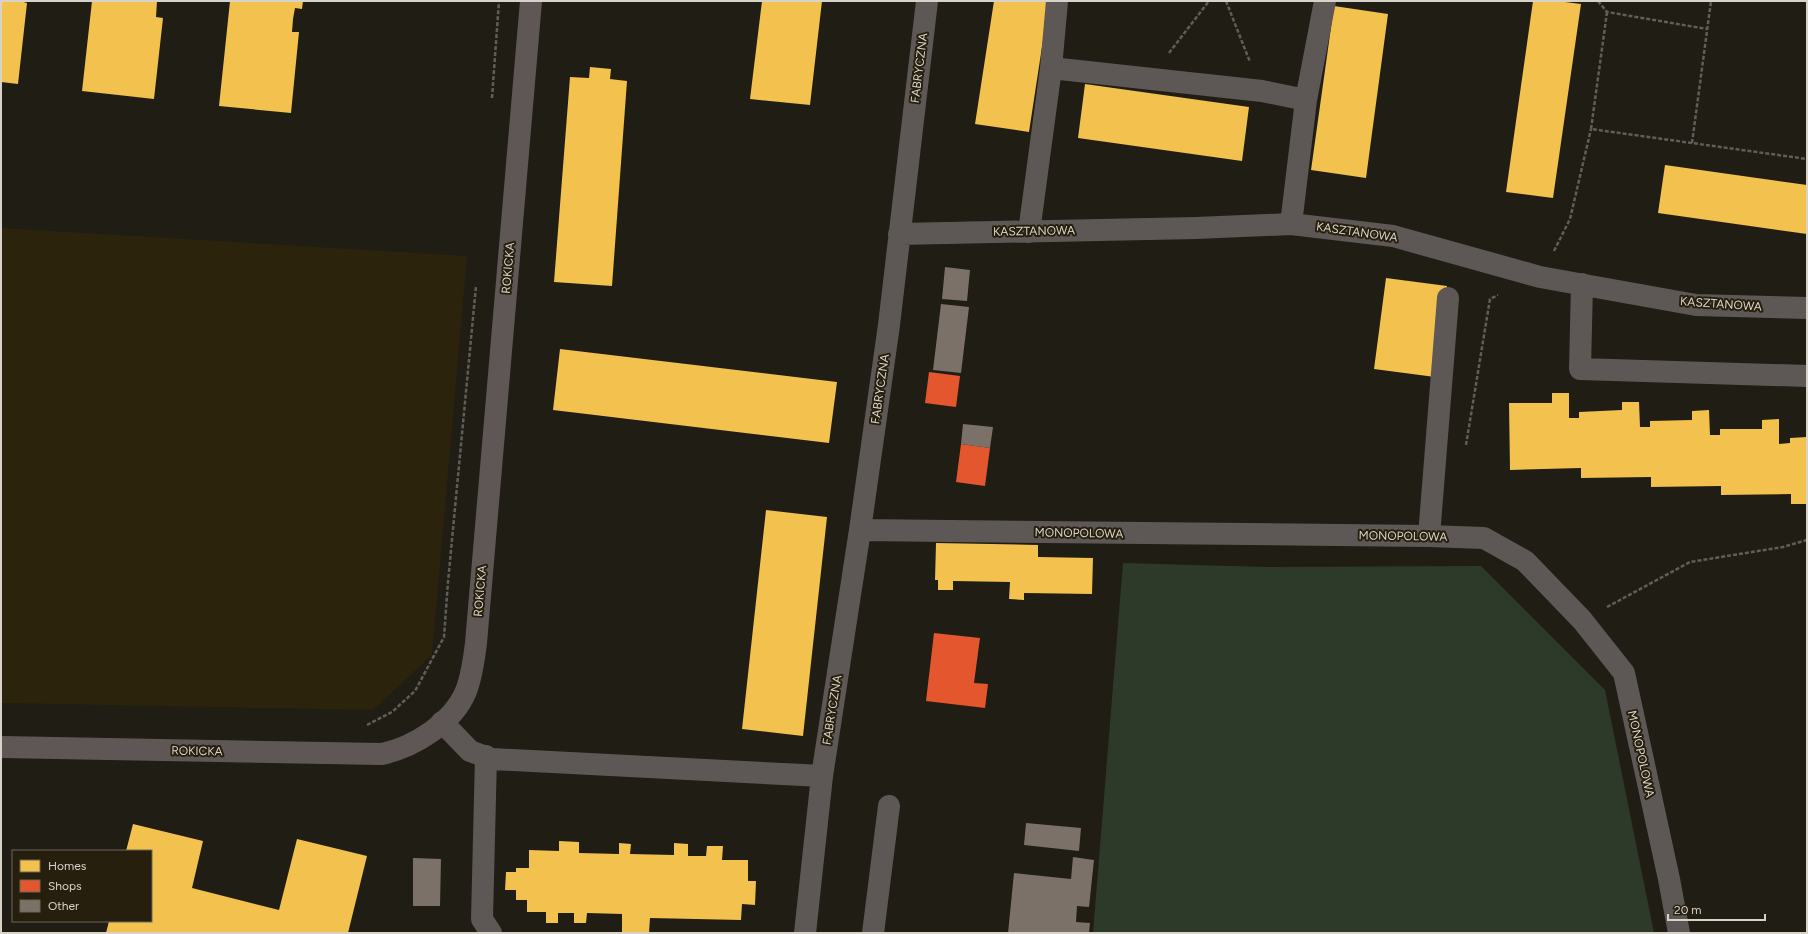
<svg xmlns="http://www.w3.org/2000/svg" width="1808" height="934" font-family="Figtree,sans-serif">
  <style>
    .built { fill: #2c230c }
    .green { fill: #2e3a29 }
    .homes { fill: #f2c14e }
    .shops { fill: #e4572e }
    .building { fill: #7b7169 }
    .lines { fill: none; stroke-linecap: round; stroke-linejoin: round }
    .path { stroke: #615d5b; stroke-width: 2.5; stroke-dasharray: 4 2; stroke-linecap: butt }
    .minor { stroke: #5d5756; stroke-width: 22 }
    .major { stroke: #5e5755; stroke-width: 22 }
    .labels { text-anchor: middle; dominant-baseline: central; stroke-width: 4; stroke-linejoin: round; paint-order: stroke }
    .street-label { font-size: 12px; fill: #d8d3c9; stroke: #261f0e }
  </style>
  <rect width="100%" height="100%" fill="#201d14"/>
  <path class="built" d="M1 228 467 256 432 655 373 710 1 703Z"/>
  <path class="green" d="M1123 563 1267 567 1481 566 1605 690 1654 933H1093Z"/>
  <path class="homes" d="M1 1H20L27 3 18 84 1 82Z
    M92 1H157L156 17 163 18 154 99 82 91Z
    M230 1H303L302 9 295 8 293 19 292 32H299L291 113 219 106Z
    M762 1H822L810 105 750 99Z
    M994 1H1049L1029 132 975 124Z
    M1533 1H1557L1581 4 1553 198 1506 192Z
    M1334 6 1388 14 1366 178 1311 170Z
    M590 67 611 69 610 79 627 81 612 286 554 282 570 77 589 78Z
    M1085 84 1249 107 1242 161 1078 138Z
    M1665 165 1807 185V234L1658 213Z
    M1386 278 1447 286 1435 377 1374 369Z
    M560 349 837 382 829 443 553 410Z
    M1552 393H1569V418H1579V412L1622 410V402H1639L1640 427H1650V421L1692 420V411L1709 410 1710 435H1720V429H1762V420L1779 419V444L1790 443V438L1807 437V504H1791V494L1721 495V486L1651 487V477L1581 478V468L1510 470 1509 403H1552Z
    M766 510 827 517 803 736 742 729Z
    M936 543 1038 545V557L1093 558 1092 594 1024 593V600L1009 599 1010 582 953 581V590H938V580H935Z
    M133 824 203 841 192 888 279 910 297 839 367 856 348 933H106L109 921H151V851H126Z
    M559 841 579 842V853L619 854V843L631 844 630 854 674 855V843L688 844V856H706L707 846H723L722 860H748V881H756L755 905 742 904 741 920 650 918 649 933H622V914L587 913 586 923H574V913H558V923H546V912H527V900H516V890H505L506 872H516V868H529V850L559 851Z"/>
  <path class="shops" d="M929 372 960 376 956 407 925 403Z
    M961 444 990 448 985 486 956 482Z
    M934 633 980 638 974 683 988 684 985 708 926 701Z"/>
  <path class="building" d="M945 267 970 270 967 301 942 299Z
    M941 304 969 307 961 373 933 370Z
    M963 424 993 427 990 448 961 444Z
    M1026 823 1081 828 1079 851 1024 845Z
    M1073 857 1094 860 1089 907 1077 906 1076 922 1090 923 1089 933H1008L1014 873 1071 879Z
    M413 858 441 859 440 906H413Z"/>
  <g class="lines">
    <path class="path" d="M1226 1 1250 62
      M1598 1 1607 12 1707 29
      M1607 12 1591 129 1807 159
      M1169 53 1209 1
      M492 98 499 1
      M1692 143 1711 1
      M1554 251 1570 219 1591 129
      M1466 445 1490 299 1498 295
      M1607 607 1690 562 1783 547 1807 540
      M367 725 392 712 415 691 444 637 448 582 476 286"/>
    <path class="minor" d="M1051 68 1057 1
      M1306 100 1325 1
      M1029 232 1051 68 1262 91 1306 100 1291 224
      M899 234 1196 228 1291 224 1393 236 1540 277 1696 305 1807 308
      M1582 284 1580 369 1807 376
      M860 530 1429 536 1484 538 1525 561 1582 620 1624 673 1669 879 1679 933
      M1429 536 1448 298
      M442 722 470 751 492 759 822 776
      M486 756 482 919 491 933
      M805 933 822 776 860 530 889 325 927 1
      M873 933 889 806"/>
    <path class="major" d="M1 747 382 754C414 747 453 723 466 691 472 676 474 659 476 643L531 1"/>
  </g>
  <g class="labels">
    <g class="street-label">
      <text transform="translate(919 68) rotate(-83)">FABRYCZNA</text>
      <text transform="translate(1034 231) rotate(-1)">KASZTANOWA</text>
      <text transform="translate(1357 232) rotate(8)">KASZTANOWA</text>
      <text transform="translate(508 268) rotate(-85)">ROKICKA</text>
      <text transform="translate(1721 304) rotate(4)">KASZTANOWA</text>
      <text transform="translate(880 389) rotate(-82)">FABRYCZNA</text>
      <text transform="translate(1079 533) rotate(1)">MONOPOLOWA</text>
      <text transform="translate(1403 536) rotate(1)">MONOPOLOWA</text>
      <text transform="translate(480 591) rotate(-85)">ROKICKA</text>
      <text transform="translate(832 710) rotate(-81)">FABRYCZNA</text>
      <text transform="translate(197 751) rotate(1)">ROKICKA</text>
      <text transform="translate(1641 754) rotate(78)">MONOPOLOWA</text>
    </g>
  </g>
  <rect width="1808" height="934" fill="none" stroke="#d8d3c9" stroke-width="4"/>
  <rect x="12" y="850" width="140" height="72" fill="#261f0e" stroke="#6d6759"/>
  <rect x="20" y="860" width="20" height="12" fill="#f2c14e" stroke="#6d6759"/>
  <text x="48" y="870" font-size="12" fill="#d8d3c9">Homes</text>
  <rect x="20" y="880" width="20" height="12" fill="#e4572e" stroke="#6d6759"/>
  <text x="48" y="890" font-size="12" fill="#d8d3c9">Shops</text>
  <rect x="20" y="900" width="20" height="12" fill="#7b7169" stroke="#6d6759"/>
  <text x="48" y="910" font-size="12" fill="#d8d3c9">Other</text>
  <path d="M1668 914v6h97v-6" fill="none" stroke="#d8d3c9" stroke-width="2"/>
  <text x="1674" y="914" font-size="12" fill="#d8d3c9" stroke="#261f0e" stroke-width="3" paint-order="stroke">20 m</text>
</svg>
